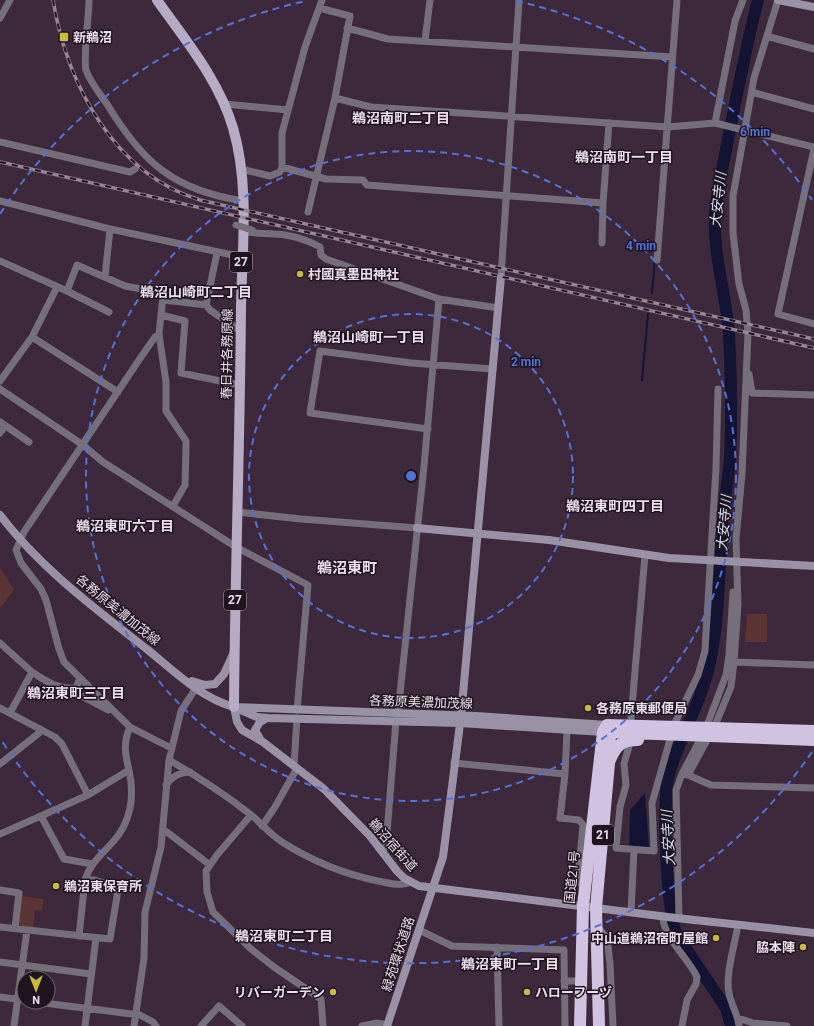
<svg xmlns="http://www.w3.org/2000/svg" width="814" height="1026" font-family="Roboto,'Noto Sans JP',sans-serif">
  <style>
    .green { fill: #5b3433 }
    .water { fill: #131434 }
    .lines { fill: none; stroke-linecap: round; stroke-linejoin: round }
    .stream { stroke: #131434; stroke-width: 2 }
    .river { stroke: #131434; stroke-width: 12 }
    .street { stroke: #746f7b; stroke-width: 7 }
    .secondary { stroke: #9991a5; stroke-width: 8 }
    .primary { stroke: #b6abc5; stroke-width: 10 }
    .highway { stroke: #d0c3e2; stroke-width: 12 }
    .rail-casing { stroke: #978595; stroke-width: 3.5 }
    .rail { stroke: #1f151e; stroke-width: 2; stroke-dasharray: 6; stroke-linecap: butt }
    .street-bridge { stroke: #746f7b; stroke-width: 7 }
    .ring { fill: none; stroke: #5172dc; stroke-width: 2; stroke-dasharray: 7 5 }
    .poi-dot { fill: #cdb938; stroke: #1f151e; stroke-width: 1.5 }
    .labels { text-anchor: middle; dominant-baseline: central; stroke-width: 3; stroke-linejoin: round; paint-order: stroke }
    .shield { fill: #1f151e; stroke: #aea1ad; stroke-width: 1 }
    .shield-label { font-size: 12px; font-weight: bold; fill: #ecddea }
    .poi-label { font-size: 13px; font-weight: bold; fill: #ecddea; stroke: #1f151e; text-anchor: start }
    .street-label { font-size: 13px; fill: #ecddea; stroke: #1f151e }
    .neighbourhood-label { font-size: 14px; font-weight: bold; fill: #ecddea; stroke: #1f151e }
    .water-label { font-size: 14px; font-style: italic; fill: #d9def8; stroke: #1f151e }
    .quarter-label { font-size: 15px; font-weight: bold; fill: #ecddea; stroke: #1f151e }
    .centre { fill: #5172dc; stroke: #1f151e; stroke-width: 2 }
    .ring-label { font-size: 12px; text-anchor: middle; font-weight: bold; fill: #5172dc; stroke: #1f151e; stroke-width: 3; stroke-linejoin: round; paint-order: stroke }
  </style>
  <rect width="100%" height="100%" fill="#3e293c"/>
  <path class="green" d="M0 568 14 590 0 608Z
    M747 614H767V642H745Z
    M21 896 44 899 42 910 35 911 33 928 17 927Z"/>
  <path class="water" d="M645 793 649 848H629L630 810Z"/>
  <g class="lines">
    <path class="stream" d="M652 293 655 260
      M642 380 648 314"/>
    <path class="river" d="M731 1026 726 1008 677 935C666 911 662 800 669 774 680 736 702 701 710 662 719 621 719 576 721 534 723 508 728 483 730 458 732 418 731 374 729 334 726 294 713 255 715 215 717 190 723 165 728 140 737 93 746 46 758 0"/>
    <path class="street" d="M89 0C89 15 83 58 86 70 90 82 100 94 107 104 142 162 173 190 243 201
      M322 0 305 47 282 133V167L326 179 363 180 367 185 603 203 609 123
      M319 8 350 16 335 98 371 107 668 127 715 123 814 147
      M0 18 10 0
      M347 28 388 39 672 57
      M770 37 814 49
      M425 41 430 0
      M755 93 814 109
      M225 104 288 110
      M715 123 735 21 743 0
      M0 142 130 172 135 169
      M814 149 778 314 814 324
      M241 169 270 176 280 172 282 167
      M0 201 110 229 242 257
      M308 212 335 98
      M245 231C256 234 263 233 274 234 288 234 308 240 320 247L321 255 326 259 439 299 424 466 398 713
      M602 243 603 203
      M657 260 677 0
      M0 261 67 291 77 265 125 286 159 292 163 296 159 334 166 382V411L186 441V449L185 485 173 506
      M105 277 110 229
      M501 277 519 0
      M67 291 109 312
      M439 299 498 308
      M164 300 206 305 217 253
      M206 305 210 310 241 331
      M161 315 185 321 181 373 240 385
      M159 334 155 337 141 357 24 532 16 550 21 563 41 589 46 600 59 649 64 662 130 727 171 748
      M32 337 118 392
      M749 374 752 393 814 395
      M0 381 32 337 57 287
      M0 389 83 445 103 462 236 547 308 585 297 710
      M0 422 29 442
      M428 429 310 413 320 351 411 363 493 369
      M0 433 5 426
      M237 512 301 519 417 528
      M0 643 32 672 10 713
      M734 662 814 665
      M32 672C47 682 58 689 76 688L80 678
      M68 689 108 710
      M0 708 55 737 62 744 88 795
      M631 718 645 555
      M716 723 731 687 734 662 738 605 736 539 742 474 748 333 746 310 739 284 733 233V196L754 78 778 0
      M673 727 698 675 705 651 716 468 718 389
      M706 728 726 675 729 655 733 592
      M567 731 565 774 560 818 579 820 583 825 578 878 584 889
      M629 746 624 764 626 785 620 807 616 848 654 851 652 803 671 736
      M169 760C197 776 224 794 250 814 261 823 270 834 282 842 312 861 343 874 378 881 389 883 400 887 411 882
      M454 763 565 774
      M0 764 39 733 40 729
      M294 765 297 718
      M682 774 702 736
      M688 775 711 785 814 788
      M166 785C173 776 178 773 190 772
      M251 815 217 855 206 871 207 892 213 912 251 949 274 967 321 999 323 1026
      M41 816 64 859 92 864
      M262 826 275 807 297 768
      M163 829 210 865
      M0 834 88 795 129 770C125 754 123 742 130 727
      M382 851 386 845 396 721
      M85 880C90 864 101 855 112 843 131 823 135 796 129 770
      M0 890 19 893 15 928
      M631 912 634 850
      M663 917C663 937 689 959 697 977L696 984 687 1000 682 1026
      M679 918 676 790 682 774 688 775 706 742
      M738 925C735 943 725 976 729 993 731 1005 738 1014 739 1026
      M597 926 607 938 610 963 613 1026
      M0 927C37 931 73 935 110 939L118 890 116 887 95 880H85L79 936
      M419 930 452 946 564 950 565 1026
      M497 947 499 1026
      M0 962 91 974
      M564 981H580
      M0 997 24 1000
      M36 1002 140 1015 153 1022 156 1026
      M738 1018 753 1023 787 1026
      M14 1026 27 930
      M85 1026 96 938
      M134 1026 144 958 145 912 161 847 169 760 181 711 196 688
      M201 1026 219 1006 242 1026
      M362 1026 377 1023 388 1025"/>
    <path class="secondary" d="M778 0 814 7
      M0 515C40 568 96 609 148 650 174 671 201 698 234 707L476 716 607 725
      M417 528 549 540 669 558 814 566
      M192 681 205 685 215 684 224 674 234 652
      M234 707 237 722 242 730 263 742 324 789 370 836 397 871 404 878 419 886 676 918 814 933
      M236 708 257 717 268 718 460 723 603 732
      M260 739 255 730 260 722 267 718
      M387 1026 443 857 461 716 501 277"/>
    <path class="primary" d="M157 0C186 41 219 80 233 128 250 185 242 249 241 307 240 441 235 574 234 707"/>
    <path class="highway" d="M607 725 814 731
      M603 732 814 740
      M610 760C616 745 622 740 638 740
      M580 1026 583 906 603 732 607 725
      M599 1026 596 908 609 763 610 733 608 728"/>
    <defs>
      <path id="rail" d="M53 0C67 84 114 174 200 200L814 339
        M0 162 814 348"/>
    </defs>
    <use href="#rail" class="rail-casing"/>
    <use href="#rail" class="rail"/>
    <path class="street-bridge" d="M236 225 252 230"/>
  </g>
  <g class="ring">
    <circle cx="411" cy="476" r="162"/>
    <circle cx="411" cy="476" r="325"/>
    <path d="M812 752A487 487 0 0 1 0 738M0 214A487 487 0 0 1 306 1M516 1A487 487 0 0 1 812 200"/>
  </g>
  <g class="poi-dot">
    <rect x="59" y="32" width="10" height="10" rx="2"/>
    <circle cx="300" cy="274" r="4"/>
    <circle cx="588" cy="708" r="4"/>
    <circle cx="56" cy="886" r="4"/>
    <circle cx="716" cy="938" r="4"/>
    <circle cx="803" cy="947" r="4"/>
    <circle cx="333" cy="992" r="4"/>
    <circle cx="527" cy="992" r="4"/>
  </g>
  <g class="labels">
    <g class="shield">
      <rect x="230" y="252" width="22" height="20" rx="3"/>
      <rect x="224" y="590" width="22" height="20" rx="3"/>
      <rect x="592" y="825" width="22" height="20" rx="3"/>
    </g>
    <g class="shield-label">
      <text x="241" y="262">27</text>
      <text x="235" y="600">27</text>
      <text x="603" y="835">21</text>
    </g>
    <g class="poi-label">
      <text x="73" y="37">新鵜沼</text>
      <text x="308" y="274">村國真墨田神社</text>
      <text x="596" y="708">各務原東郵便局</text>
      <text x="64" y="886">鵜沼東保育所</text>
      <text x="708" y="938" text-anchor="end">中山道鵜沼宿町屋館</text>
      <text x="795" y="947" text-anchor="end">脇本陣</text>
      <text x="325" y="992" text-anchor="end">リバーガーデン</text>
      <text x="535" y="992">ハローフーヅ</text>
    </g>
    <g class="street-label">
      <text transform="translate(227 354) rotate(-89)">春日井各務原線</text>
      <text transform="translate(118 610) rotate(39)">各務原美濃加茂線</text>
      <text transform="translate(421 702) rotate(2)">各務原美濃加茂線</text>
      <text transform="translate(393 845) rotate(48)">鵜沼宿街道</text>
      <text transform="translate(572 877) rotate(-84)">国道21号</text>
      <text transform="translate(398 954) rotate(-72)">緑苑環状道路</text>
    </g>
    <g class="neighbourhood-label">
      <text x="401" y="118">鵜沼南町二丁目</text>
      <text x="624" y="157">鵜沼南町一丁目</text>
      <text x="196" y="292">鵜沼山崎町二丁目</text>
      <text x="369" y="337">鵜沼山崎町一丁目</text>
      <text x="615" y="506">鵜沼東町四丁目</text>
      <text x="125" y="526">鵜沼東町六丁目</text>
      <text x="76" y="693">鵜沼東町三丁目</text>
      <text x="284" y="936">鵜沼東町二丁目</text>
      <text x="510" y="964">鵜沼東町一丁目</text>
    </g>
    <g class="water-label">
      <text transform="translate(718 200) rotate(-84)">大安寺川</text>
      <text transform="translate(724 523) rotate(-85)">大安寺川</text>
      <text transform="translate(668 838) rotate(-93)">大安寺川</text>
    </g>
    <g class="quarter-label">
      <text x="347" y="568">鵜沼東町</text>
    </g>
  </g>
  <circle cx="411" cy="476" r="6" class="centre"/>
  <g class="ring-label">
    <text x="755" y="136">6 min</text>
    <text x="641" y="250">4 min</text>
    <text x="526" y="366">2 min</text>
  </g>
  <g transform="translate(36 990) rotate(180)"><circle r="19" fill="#1f151e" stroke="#716570"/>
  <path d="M0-3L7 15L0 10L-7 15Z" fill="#cdb938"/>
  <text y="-6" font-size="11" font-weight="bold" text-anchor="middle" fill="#ecddea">N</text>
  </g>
</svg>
